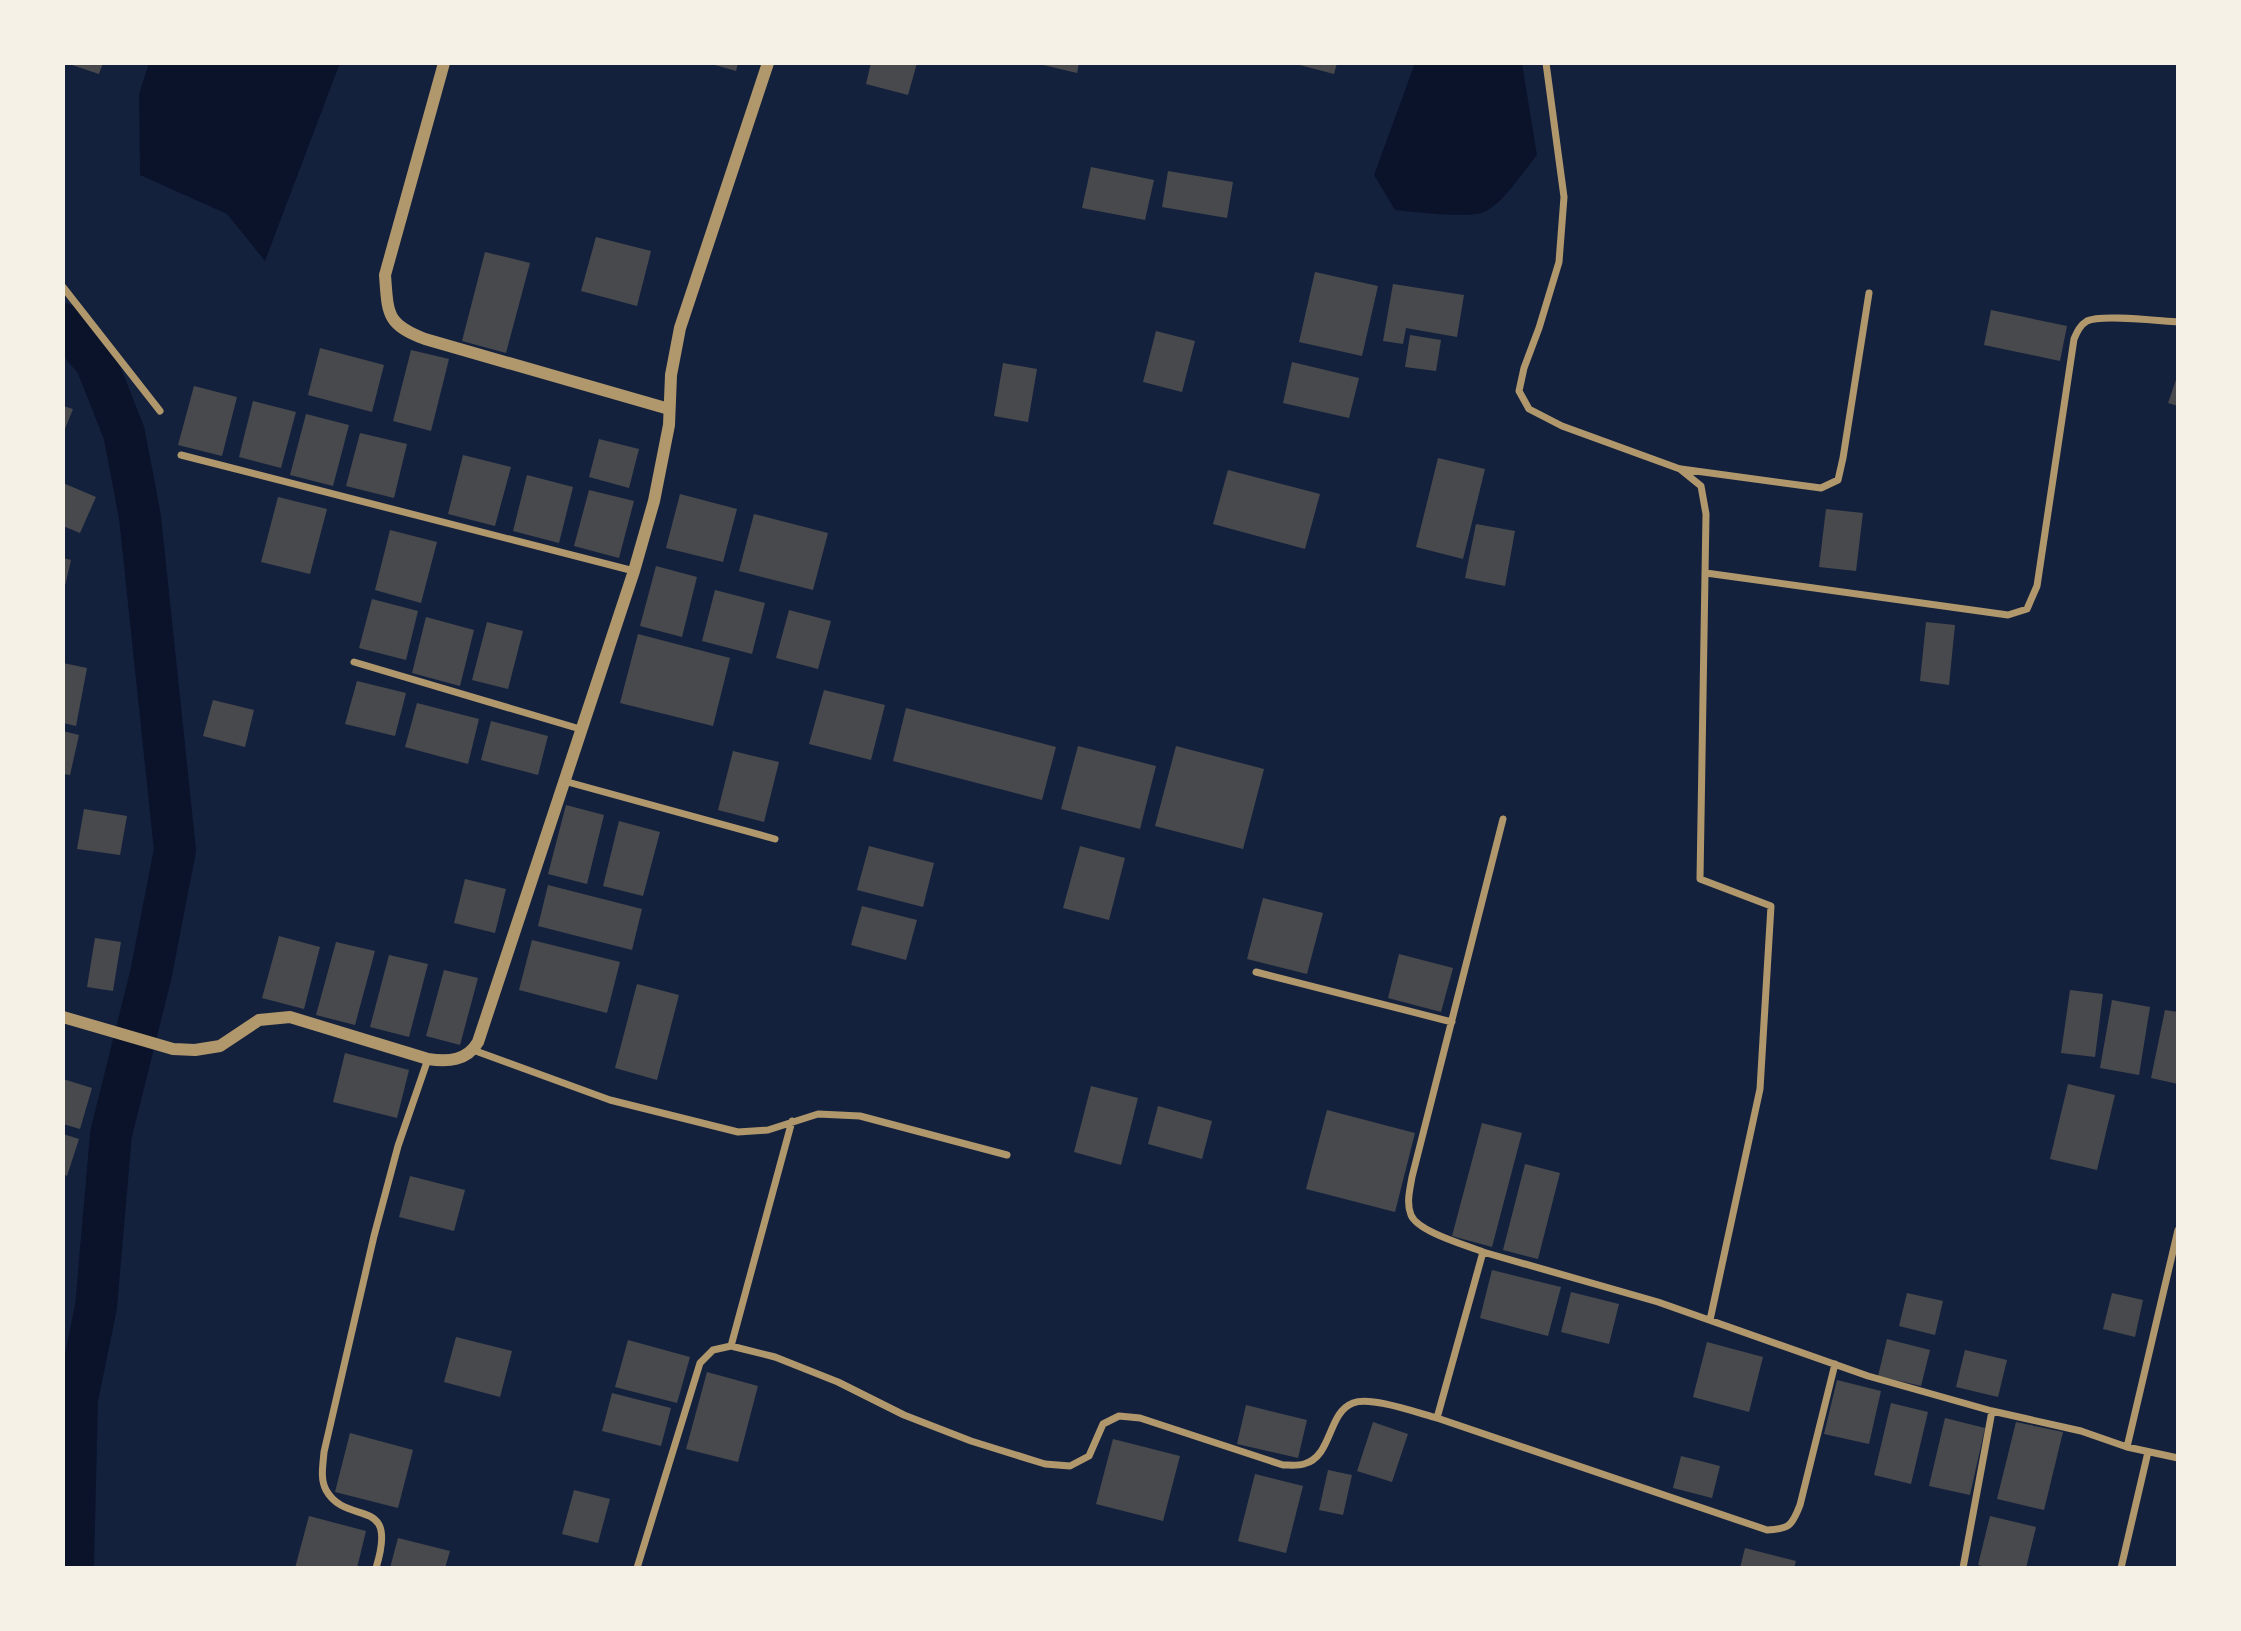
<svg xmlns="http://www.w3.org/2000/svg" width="2241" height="1631" font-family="Inter,sans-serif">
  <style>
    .water { fill: #0b132b }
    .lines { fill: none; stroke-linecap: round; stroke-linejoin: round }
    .canal { stroke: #0b132b; stroke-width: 42 }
    .building { fill: #48494c }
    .minor { stroke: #b1986c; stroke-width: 7 }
    .tertiary { stroke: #b1986c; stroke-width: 12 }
  </style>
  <rect width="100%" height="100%" fill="#14213d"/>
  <path class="water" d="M149 63H340L265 261 227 214 140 175 139 94Z
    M1415 63H1522L1537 155C1523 172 1503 204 1484 212 1469 219 1414 212 1395 210L1374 175Z"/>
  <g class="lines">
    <path class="canal" d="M63 324 96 362 124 433 140 517 175 850 151 974 111 1134 96 1307 77 1399 73 1568"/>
  </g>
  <path class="building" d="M66 63H103L99 74Z
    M708 63H738L736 71Z
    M871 63H917L908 95 866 84Z
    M1035 63H1079L1077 73Z
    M1292 63H1337L1334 74Z
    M1091 167 1154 180 1145 220 1082 208Z
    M1168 171 1233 182 1227 218 1162 207Z
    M596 237 651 251 637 306 581 291Z
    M485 252 530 263 506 353 462 341Z
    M1315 272 1378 286 1362 356 1299 342Z
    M1393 284 1464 295 1457 337 1406 328 1403 344 1383 341Z
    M1991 310 2067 326 2060 361 1984 345Z
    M1156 331 1195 341 1182 392 1143 382Z
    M1410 335 1441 340 1436 371 1405 367Z
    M320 348 384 365 372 412 308 395Z
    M411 350 449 359 431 431 393 421Z
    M1292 362 1359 378 1349 418 1283 403Z
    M1003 363 1037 369 1028 422 994 416Z
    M2178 374V406L2168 403Z
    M194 386 237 397 222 456 178 445Z
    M253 401 296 412 281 468 239 457Z
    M63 406 73 409 63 434Z
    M306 414 349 425 333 486 290 475Z
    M360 433 407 444 394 498 346 486Z
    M599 439 639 449 629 488 589 477Z
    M463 455 511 467 495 526 448 514Z
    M1438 458 1485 469 1463 559 1416 547Z
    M1228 470 1320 494 1305 549 1213 524Z
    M527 475 573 487 559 543 513 531Z
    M63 483 96 497 80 533 63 526Z
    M589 490 634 501 619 558 574 546Z
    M680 494 737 509 723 562 666 548Z
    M278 497 327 509 310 574 261 562Z
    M1826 509 1863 513 1856 571 1819 567Z
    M754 514 828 533 813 590 739 571Z
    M1476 524 1515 531 1505 586 1465 578Z
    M390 530 437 542 421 603 375 590Z
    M63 558 71 560 64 590H63Z
    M656 566 697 577 682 637 640 626Z
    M715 590 765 603 752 654 702 641Z
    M372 599 418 611 406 660 359 648Z
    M789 610 831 621 818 669 776 658Z
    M426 617 474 630 460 686 412 673Z
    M487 622 523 631 508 689 472 680Z
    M1926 622 1955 625 1949 685 1920 681Z
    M638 634 730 658 713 726 620 703Z
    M63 663 87 668 76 726 63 723Z
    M357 681 406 693 395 736 345 724Z
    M824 690 885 705 871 760 809 744Z
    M213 700 254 710 245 747 203 736Z
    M417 703 479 719 468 764 405 747Z
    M906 708 1056 747 1042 800 893 761Z
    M491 721 548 736 538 775 481 760Z
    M63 731 79 735 70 775 63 774Z
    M1078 746 1156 766 1140 829 1061 809Z
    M1176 746 1264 769 1243 849 1155 826Z
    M733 751 779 762 764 822 718 810Z
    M566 805 604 815 587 884 548 874Z
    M84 809 127 816 120 855 77 849Z
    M619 821 660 832 643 896 603 886Z
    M869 846 934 863 923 907 857 890Z
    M1080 846 1125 858 1109 920 1063 908Z
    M465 879 506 889 495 933 454 923Z
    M548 885 642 909 632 950 538 926Z
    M1263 898 1323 913 1307 974 1247 959Z
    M862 906 917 920 906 960 851 945Z
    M279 936 320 947 304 1009 262 998Z
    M95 938 121 942 113 991 87 987Z
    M532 940 620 962 607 1013 519 990Z
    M336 942 375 951 355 1025 316 1015Z
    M1399 954 1453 968 1441 1012 1388 998Z
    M389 955 428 964 409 1037 370 1027Z
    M444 970 478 978 460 1045 426 1036Z
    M637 984 679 995 657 1080 615 1068Z
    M2070 990 2103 994 2095 1057 2061 1053Z
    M2112 1000 2150 1007 2139 1075 2100 1068Z
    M2165 1010 2178 1012V1084L2151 1078Z
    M345 1053 409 1070 397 1118 333 1102Z
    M63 1079 92 1088 80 1129 63 1124Z
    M2068 1084 2115 1095 2097 1170 2050 1159Z
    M1091 1086 1138 1098 1121 1165 1074 1152Z
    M1158 1106 1212 1121 1202 1159 1148 1144Z
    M1327 1110 1415 1133 1395 1212 1306 1189Z
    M1482 1123 1522 1133 1492 1247 1452 1236Z
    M63 1134 79 1139 67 1176 63 1174Z
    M1525 1164 1560 1173 1538 1259 1503 1250Z
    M410 1176 465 1190 454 1231 399 1217Z
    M1492 1270 1561 1287 1548 1336 1480 1318Z
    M1571 1292 1619 1304 1609 1344 1561 1332Z
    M1907 1293 1943 1301 1935 1335 1899 1326Z
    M2112 1293 2143 1300 2135 1337 2103 1329Z
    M456 1337 512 1351 500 1397 444 1382Z
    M1887 1339 1930 1350 1921 1386 1878 1376Z
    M628 1340 690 1357 677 1403 615 1387Z
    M1707 1342 1763 1357 1749 1412 1693 1397Z
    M1965 1350 2007 1360 1998 1397 1956 1387Z
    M707 1372 758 1386 738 1462 686 1449Z
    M1837 1380 1881 1391 1869 1444 1824 1434Z
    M612 1393 671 1408 661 1446 602 1431Z
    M1891 1403 1928 1412 1911 1484 1874 1475Z
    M1246 1405 1307 1420 1298 1458 1237 1444Z
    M1945 1418 1985 1428 1970 1495 1929 1486Z
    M1373 1422 1408 1434 1392 1482 1357 1471Z
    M2016 1422 2063 1432 2044 1510 1997 1499Z
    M350 1433 413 1450 398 1508 335 1492Z
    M1113 1439 1180 1456 1163 1521 1096 1504Z
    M1681 1456 1720 1466 1712 1498 1673 1488Z
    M1328 1470 1352 1475 1343 1515 1319 1510Z
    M1255 1474 1303 1486 1286 1553 1238 1541Z
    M574 1490 610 1499 598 1543 562 1534Z
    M309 1516 366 1531 357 1568H295Z
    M1990 1516 2036 1527 2026 1568H1989L1978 1565Z
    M398 1538 450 1551 445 1568H390Z
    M1745 1548 1796 1561 1794 1568H1740Z"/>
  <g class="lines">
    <path class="minor" d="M1546 63 1564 197 1559 262 1539 328 1524 368 1519 391 1529 409 1562 426 1680 469 1701 486 1706 514 1700 879 1771 906 1760 1089 1710 1320
      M63 287 160 411
      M181 455 634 571
      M1681 469 1821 488 1838 480 1843 458 1869 293
      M1706 573 2008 615 2027 609 2037 586 2074 339C2077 332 2080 325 2087 321 2101 314 2159 321 2178 322
      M354 662 580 729
      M564 781 775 839
      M1256 972 1452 1022
      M473 1050 610 1100 738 1132 768 1130 818 1114 860 1116 1007 1155
      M1483 1252C1466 1245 1418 1232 1411 1215 1406 1203 1410 1189 1412 1177L1503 819
      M731 1346 792 1121
      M1437 1418 1767 1530C1789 1529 1792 1526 1800 1505L1835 1364
      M2127 1447 2178 1230
      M376 1568C399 1493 347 1528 326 1490 320 1479 323 1465 324 1452L374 1236 398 1146 428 1059
      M637 1568 700 1363 713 1350 731 1346 775 1357 838 1382 904 1415 971 1441 1045 1464 1070 1466 1089 1456 1103 1424 1119 1416 1140 1418 1283 1465C1289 1465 1298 1466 1304 1464 1333 1456 1327 1413 1353 1403 1371 1396 1418 1413 1437 1418L1483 1252 1658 1302 1868 1376 1992 1411 2081 1431 2127 1447 2178 1458
      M1963 1568 1992 1411
      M2121 1568 2148 1452"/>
    <path class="tertiary" d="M444 63 385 275C388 314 386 324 425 339L669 409
      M63 1017 173 1049 195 1050 220 1046 259 1020 290 1017 428 1059C448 1062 467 1061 478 1042L634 571 654 501 669 425 671 375 680 328 768 63"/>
  </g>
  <rect width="2241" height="1631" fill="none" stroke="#f6f1e7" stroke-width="130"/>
</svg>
